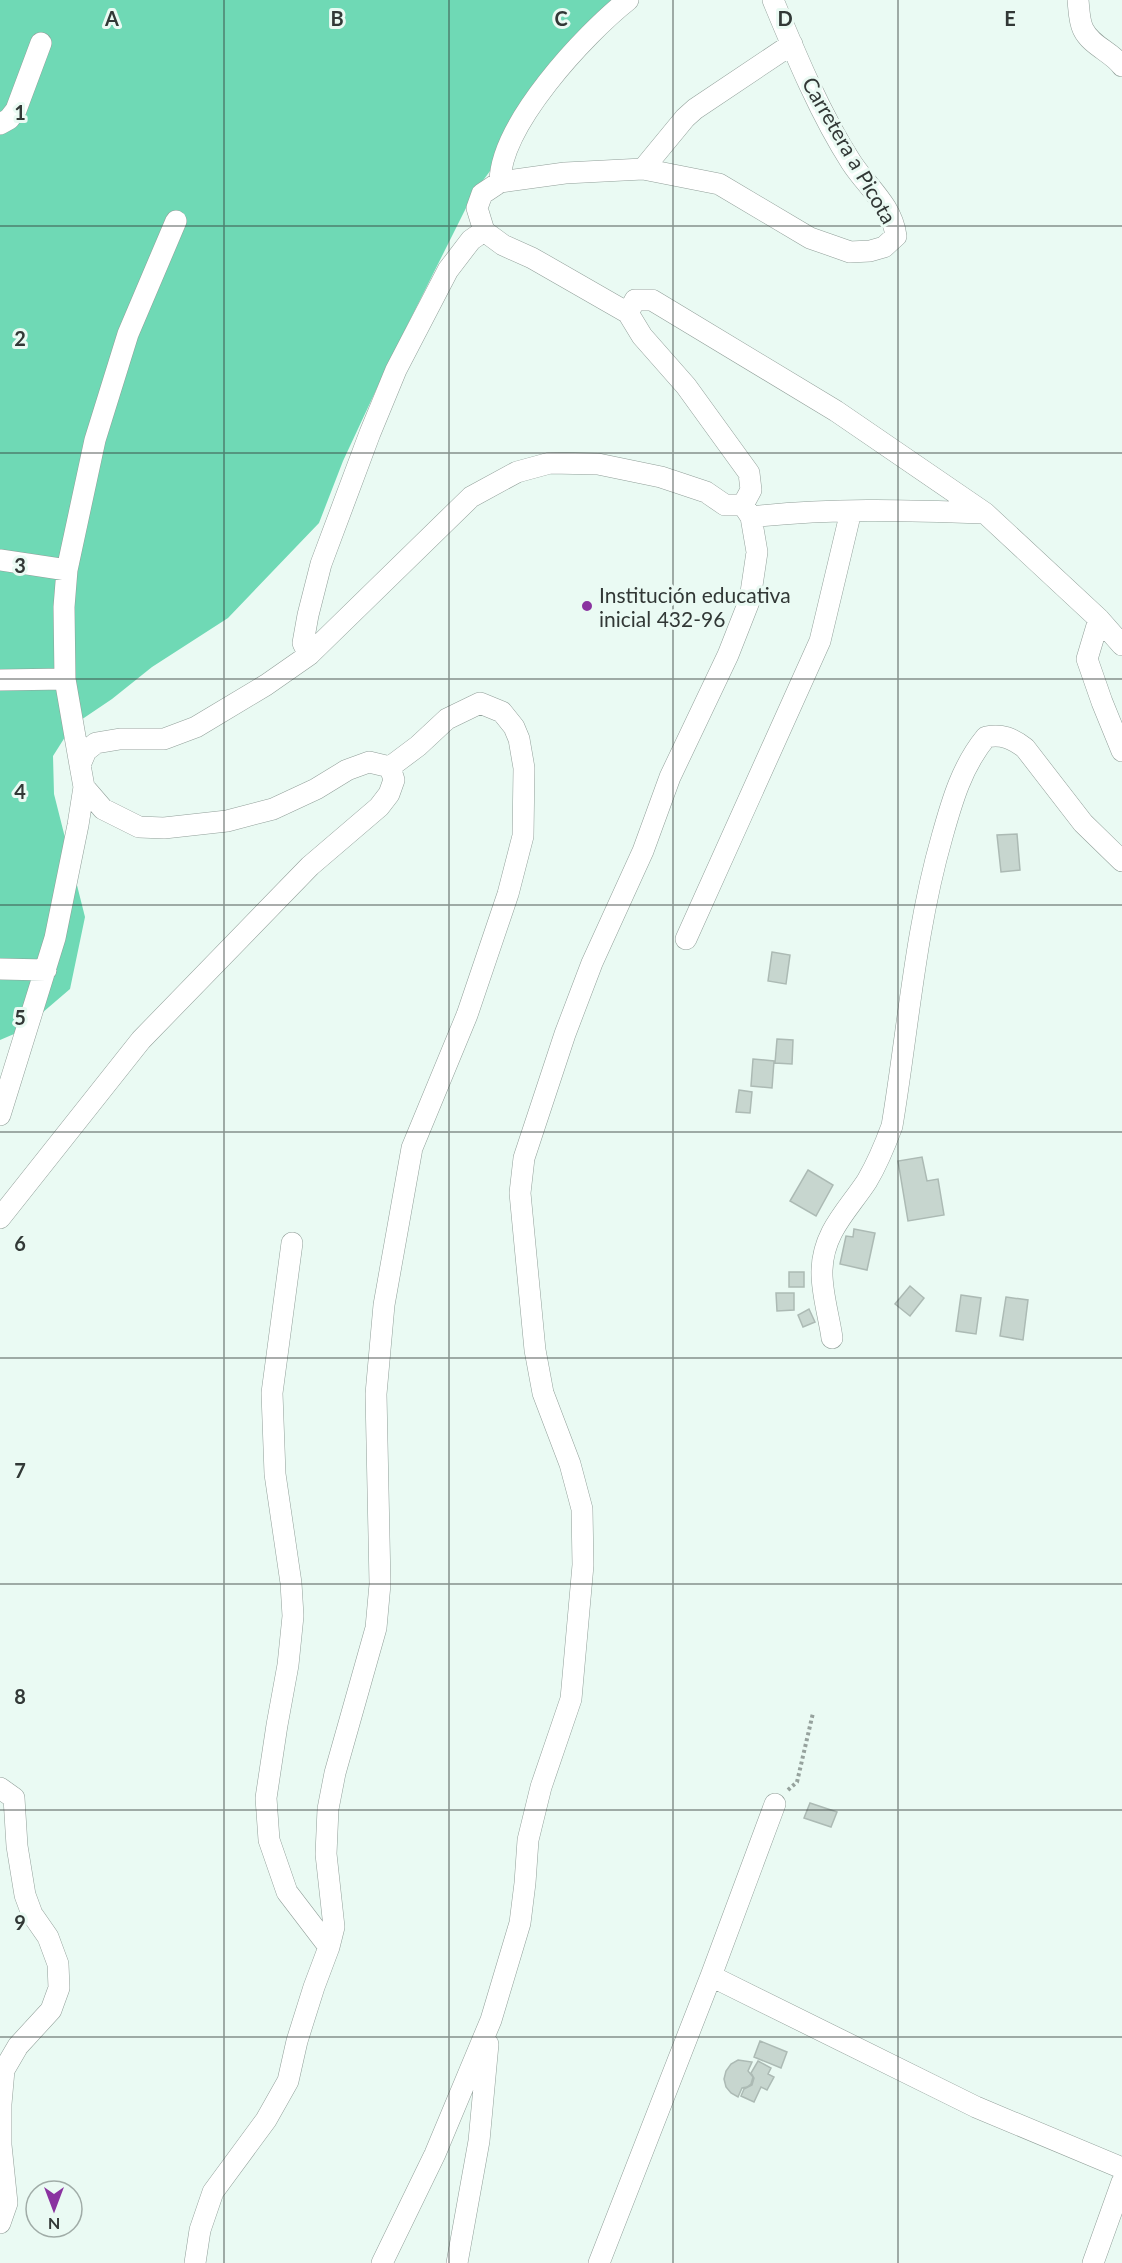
<svg xmlns="http://www.w3.org/2000/svg" width="1122" height="2263" font-family="Lato,sans-serif">
  <style>
    .forest { fill: #6fd9b5 }
    .building { fill: #c7d6cf; stroke: #acbab4; stroke-width: 1.5 }
    .lines { fill: none; stroke-linecap: round; stroke-linejoin: round }
    .minor-casing { stroke: #919f99; stroke-width: 22 }
    .path { stroke: #96a29d; stroke-width: 4; stroke-dasharray: 3 3; stroke-linecap: butt }
    .minor { stroke: #fff; stroke-width: 21 }
    .grid { fill: none; stroke: #323836; stroke-width: 1.5; stroke-opacity: 0.55 }
    .poi-dot { fill: #8a33a0; stroke: #eafaf3; stroke-width: 2 }
    .labels { text-anchor: middle; dominant-baseline: central; stroke-width: 6; stroke-linejoin: round; paint-order: stroke }
    .street-label { font-size: 21px; fill: #323836; stroke: #eafaf3 }
    .poi-label { font-size: 21px; fill: #323836; stroke: #eafaf3; text-anchor: start }
    .grid-label { font-size: 20px; text-anchor: middle; font-weight: bold; fill: #323836; stroke: #eafaf3; stroke-width: 6; stroke-linejoin: round; paint-order: stroke }
  </style>
  <rect width="100%" height="100%" fill="#eafaf3"/>
  <path class="forest" d="M0 0H637L620 15 536 109 473 194 391 358 343 461 319 523 228 618 152 667 112 699 72 726 53 756 54 794 85 917 70 989 21 1031 0 1040Z"/>
  <path class="building" d="M1017 834 1020 870 1001 872 997 835Z
    M772 952 790 955 786 984 768 981Z
    M777 1039 793 1040 792 1064 775 1063Z
    M753 1059 774 1061 772 1088 751 1086Z
    M739 1090 752 1092 750 1113 736 1112Z
    M922 1157 927 1181 938 1179 944 1215 908 1221 898 1161Z
    M808 1170 833 1185 816 1216 790 1201Z
    M854 1229 875 1233 867 1270 840 1264 846 1236 853 1237Z
    M789 1272H804V1287H789Z
    M910 1286 924 1298 910 1316 895 1304Z
    M776 1293H794V1310L777 1311Z
    M961 1295 981 1298 976 1334 956 1331Z
    M1006 1297 1028 1300 1023 1340 1000 1336Z
    M809 1309 815 1322 803 1327 798 1315Z
    M810 1803 837 1812 831 1827 804 1818Z
    M760 2041 787 2052 781 2068 754 2057Z
    M738 2060 752 2062 748 2071 753 2077 751 2084 747 2087 742 2088 738 2097 731 2093 726 2087 724 2079 726 2071 731 2064Z
    M758 2061 771 2068 768 2074 774 2077 767 2090 761 2087 754 2102 741 2096 744 2089 752 2085 754 2078 751 2073Z"/>
  <g class="lines">
    <defs>
      <path id="minor" d="M1078 0C1079 9 1079 21 1083 29 1091 46 1112 52 1122 66
        M0 124 9 119 16 110 41 43
        M643 169 685 118 695 109 792 44
        M500 182C500 125 584 35 628 0
        M628 313 532 258 503 245 484 231 477 208 482 194 500 182 565 173 643 169 719 184 810 238 850 252 870 251 884 247 896 236C892 205 867 187 851 162 820 114 795 53 773 0
        M751 517C829 508 906 510 984 513
        M0 560 67 570
        M1099 619 1087 659 1102 702 1122 751
        M309 655 303 643 308 615 321 564 370 433 396 370 448 270 471 240 484 231
        M0 680 65 679
        M80 765 65 679 64 607 67 570 95 440 128 334 176 221
        M686 939 820 641 851 511
        M0 969 46 970
        M0 1115 55 938 78 825 84 787
        M0 1218 141 1040 310 866 379 807 389 794 394 780 390 767 369 762 347 770 316 789 273 809 227 821 164 828 139 827 103 809 84 787 80 765 86 751 96 743 120 739H164L196 727 266 685 309 655 471 497 517 472 550 463 598 464 661 477 706 492 725 505H743L751 490 749 473 686 386 642 336 628 313 635 300H652L667 309 836 411 985 513 1099 619 1122 645
        M292 1243 272 1393 275 1474 291 1583 293 1616 288 1665 277 1725 266 1798 269 1840 287 1892 329 1947
        M832 1338C829 1316 821 1291 822 1270 823 1232 848 1210 867 1181 877 1164 885 1145 892 1126 908 1030 915 931 942 837 952 801 962 766 986 737 1002 734 1012 738 1025 748L1083 823 1122 861
        M0 1788 14 1798 17 1846 25 1895 32 1914 48 1937 58 1964 59 1988 51 2010 18 2046 4 2070 1 2104V2145L7 2203 0 2223
        M711 1976 976 2107 1122 2168
        M195 2263 200 2230 213 2192 266 2120 288 2081 297 2041 314 1987 329 1947 334 1927 326 1854 328 1809 335 1773 376 1628 380 1584 376 1394 384 1305 412 1148 467 1015 508 894 523 836 524 768 519 739 514 727 502 712 480 703 447 719 418 746 390 767
        M382 2263 435 2154 491 2020 520 1923 525 1883 528 1840 541 1787 571 1699 583 1565 582 1509 570 1464 543 1393 535 1350 520 1193 524 1158 565 1034 592 963 643 851 670 777 728 655 750 599 757 552 751 517 743 505
        M457 2263 479 2141 488 2044
        M599 2263 711 1976 775 1804
        M1093 2263 1122 2182"/>
    </defs>
    <use href="#minor" class="minor-casing"/>
    <path class="path" d="M788 1790 797 1782 813 1713"/>
    <use href="#minor" class="minor"/>
  </g>
  <path class="grid" d="M224 0V2263M449 0V2263M673 0V2263M898 0V2263M0 226H1122M0 453H1122M0 679H1122M0 905H1122M0 1132H1122M0 1358H1122M0 1584H1122M0 1810H1122M0 2037H1122"/>
  <circle class="poi-dot" cx="587" cy="606" r="6"/>
  <g class="labels">
    <g class="street-label">
      <text transform="translate(850 150) rotate(60)">Carretera a Picota</text>
    </g>
    <g class="poi-label">
      <text x="599" y="594">Institución educativa<tspan x="599" dy="24">inicial 432-96</tspan></text>
    </g>
  </g>
  <g class="grid-label">
    <text x="112" y="26">A</text>
    <text x="337" y="26">B</text>
    <text x="561" y="26">C</text>
    <text x="785" y="26">D</text>
    <text x="1010" y="26">E</text>
    <text x="20" y="120">1</text>
    <text x="20" y="346">2</text>
    <text x="20" y="573">3</text>
    <text x="20" y="799">4</text>
    <text x="20" y="1025">5</text>
    <text x="20" y="1251">6</text>
    <text x="20" y="1478">7</text>
    <text x="20" y="1704">8</text>
    <text x="20" y="1930">9</text>
  </g>
  <g transform="translate(54 2209) rotate(180)"><circle r="28" fill="#eafaf3" stroke="#a0aca7" stroke-width="1.5"/>
  <path d="M0-4.5L10 22L0 15L-10 22Z" fill="#8a33a0"/>
  <text y="-9" font-size="16" font-weight="bold" text-anchor="middle" fill="#323836">N</text>
  </g>
</svg>
